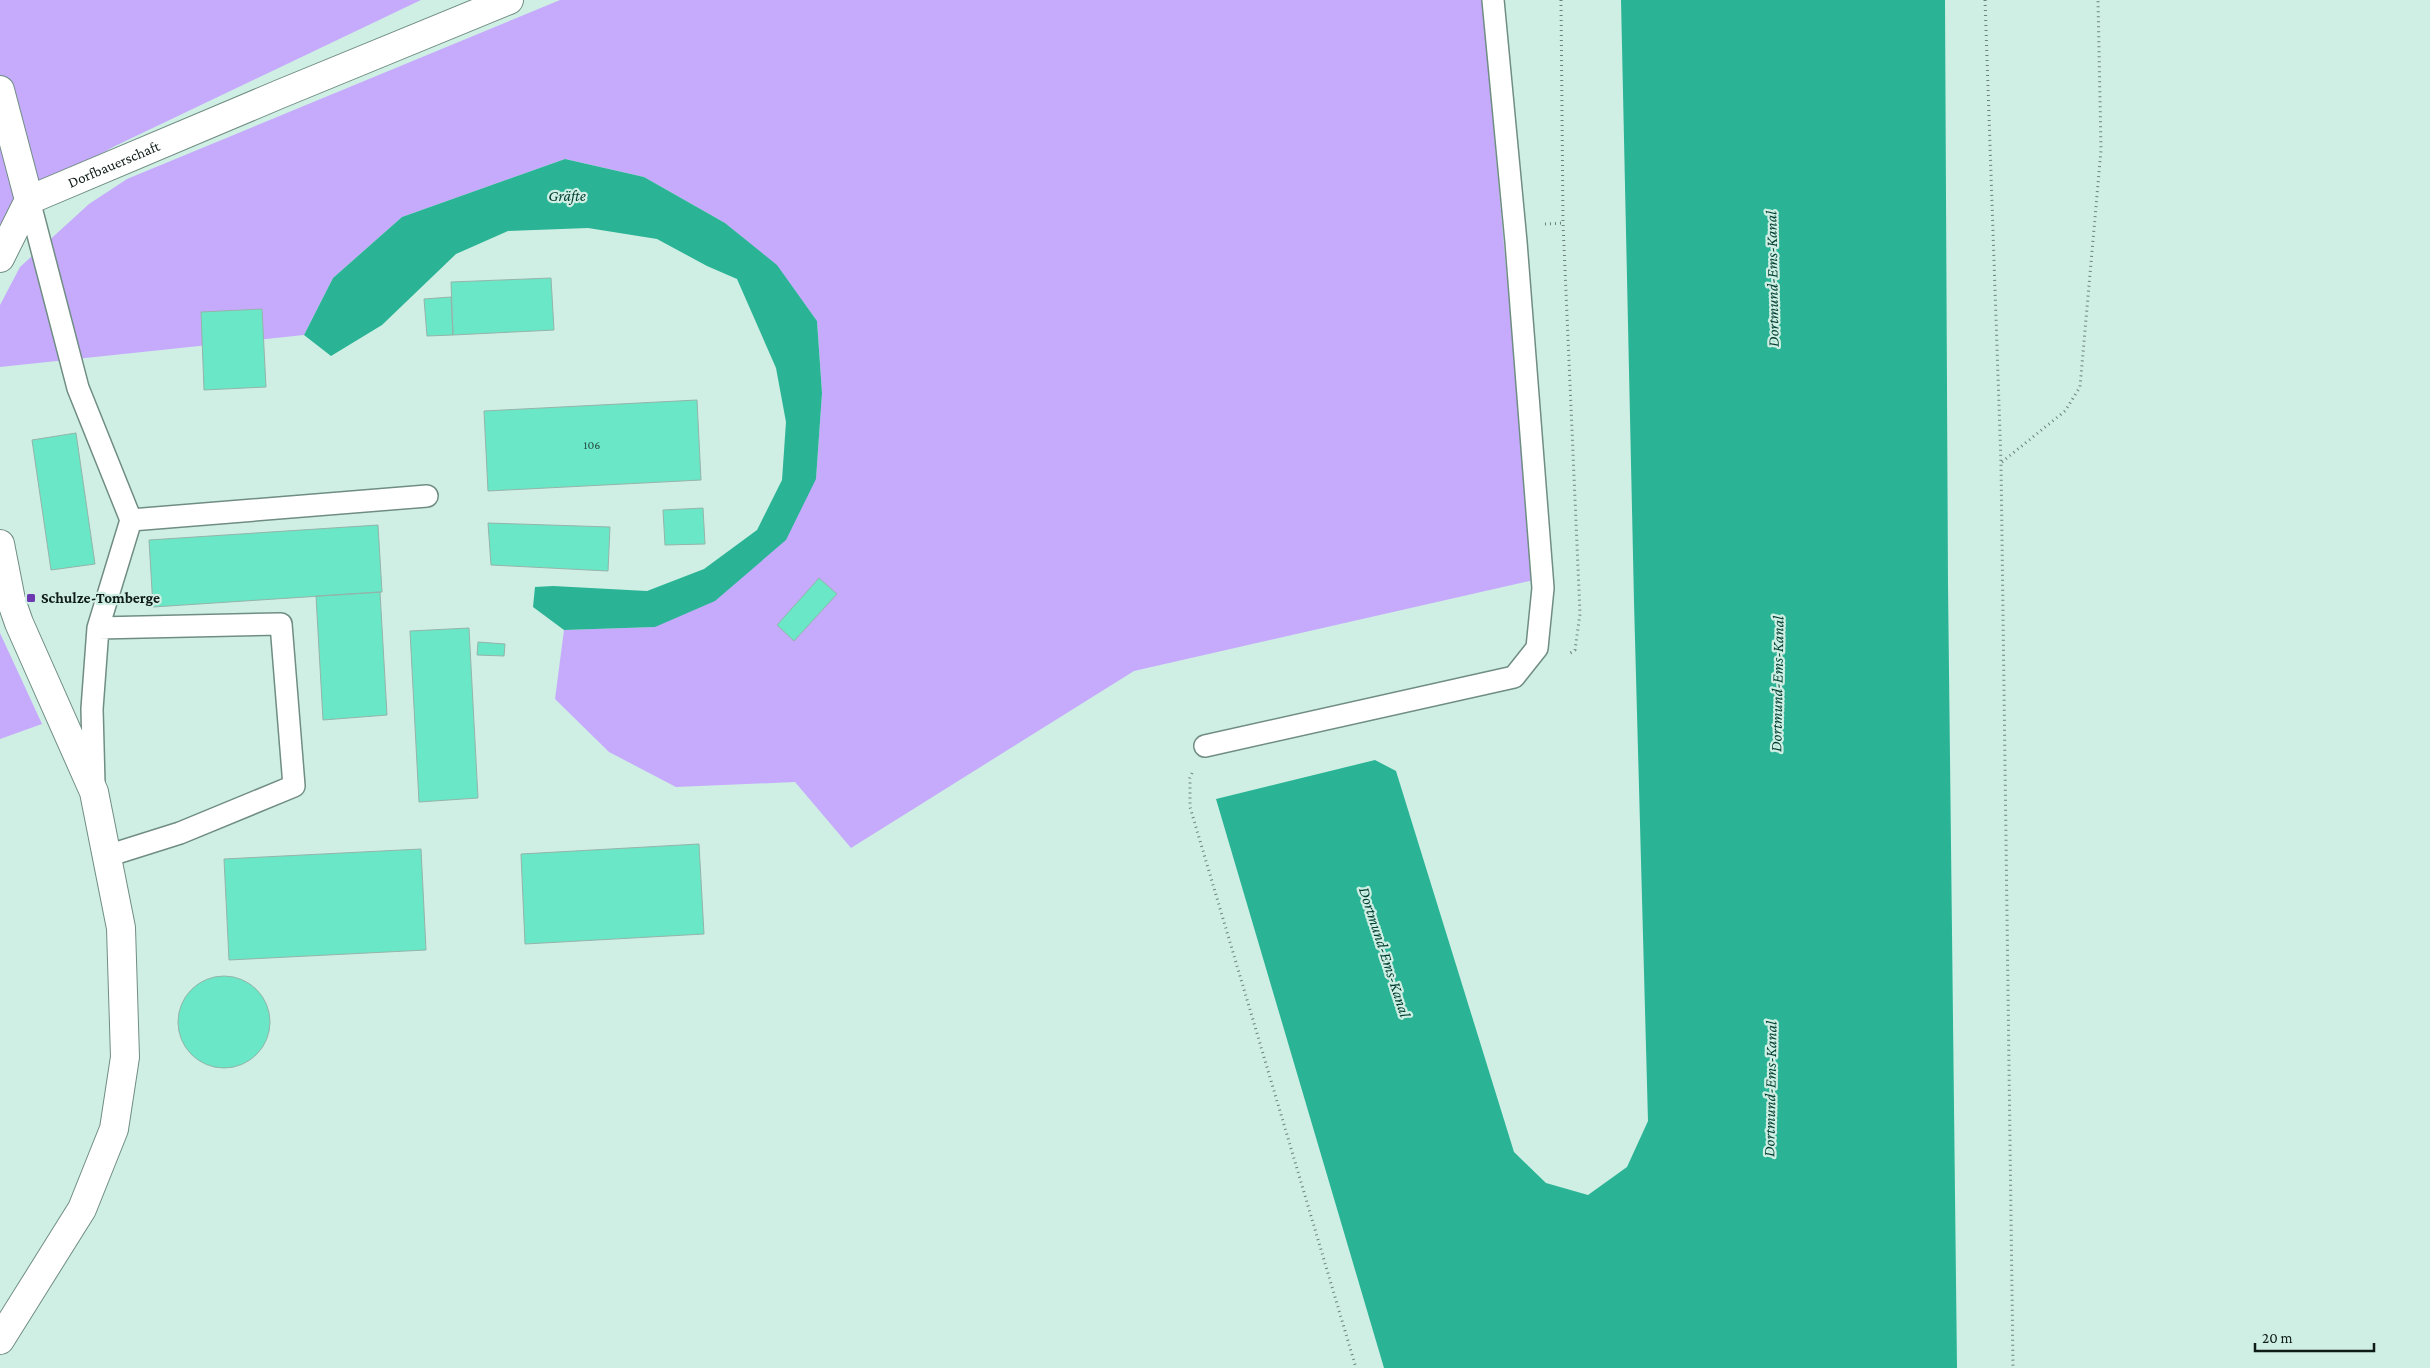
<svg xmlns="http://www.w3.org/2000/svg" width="2430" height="1368" font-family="'Crimson Pro',serif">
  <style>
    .green { fill: #c6abfc }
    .water { fill: #2ab495 }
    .building { fill: #69e7c6; stroke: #95b4aa }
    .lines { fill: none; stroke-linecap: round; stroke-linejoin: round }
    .lane-casing { stroke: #708d83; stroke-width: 24 }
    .street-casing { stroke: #708d83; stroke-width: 30 }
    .path { stroke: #6c827b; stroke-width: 3; stroke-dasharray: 1 4; stroke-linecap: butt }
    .lane { stroke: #fff; stroke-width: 21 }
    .street { stroke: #fff; stroke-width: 28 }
    .poi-dot { fill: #6c39b0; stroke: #cfefe4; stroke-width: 2 }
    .labels { text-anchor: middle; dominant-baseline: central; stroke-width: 4.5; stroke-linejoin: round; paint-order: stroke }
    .number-label { font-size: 12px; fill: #264e43 }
    .street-label { font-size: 15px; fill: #0f1b17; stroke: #cfefe4 }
    .poi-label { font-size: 15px; font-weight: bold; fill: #0f1b17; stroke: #cfefe4; text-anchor: start }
    .water-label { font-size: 16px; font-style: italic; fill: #003d30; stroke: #cfefe4 }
  </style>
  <rect width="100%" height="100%" fill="#cfefe4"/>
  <path class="green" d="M0 0H421L115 146 66 173 0 249Z
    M560 0H1482L1534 580 1134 671 851 848 795 782 676 787 609 752 555 699 564 630 655 627 816 479 822 393 817 321 777 266 725 223 644 177 565 159 402 217 333 278 304 335 0 367V305L20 267 89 204 127 179Z
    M0 633 42 724 0 739Z"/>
  <path class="water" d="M1621 0H1945L1948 584 1957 1368H1384L1216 799 1375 760 1396 771 1514 1152 1546 1183 1588 1195 1627 1167 1648 1121 1634 602Z
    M565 159 644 177 725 223 777 265 817 321 822 393 816 479 786 540 715 601 655 627 564 630 533 607 535 587 553 586 647 591 704 569 757 530 782 480 786 422 776 368 737 279 707 266 657 239 588 228 508 231 456 254 382 325 331 356 304 335 333 278 402 217Z"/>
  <path class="building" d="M551 278 554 330 453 335 451 282Z
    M451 297 453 335 427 336 424 299Z
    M262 309 266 387 204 390 201 312Z
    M697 400 701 480 488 491 484 411Z
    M76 433 95 564 51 570 32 440Z
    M703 508 705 544 665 545 663 510Z
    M488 523 610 527 608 571 491 565Z
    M378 525 382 592 153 607 149 540Z
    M819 578 837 594 794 641 777 625Z
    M380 592 387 715 323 720 316 596Z
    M469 628 478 798 419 802 410 631Z
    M478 642 505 644 504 656 477 655Z
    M699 844 704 934 525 944 521 854Z
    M421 849 426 950 229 960 224 859Z
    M178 1022a46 46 0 1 1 92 0a46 46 0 1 1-92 0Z"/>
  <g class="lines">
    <defs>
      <path id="lane" d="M29 200 78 388 131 520
        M98 628 281 624 294 786 180 833 107 856
        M1205 746 1514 677 1537 648 1543 588 1516 242 1493 0
        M94 784 92 709 98 628 131 520 427 496"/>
      <g id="street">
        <path d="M0 90 29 200 0 258"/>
        <path id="s1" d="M29 200 280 94 509 0"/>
        <path d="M0 544 11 600 19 623 94 792 121 928 125 1057 114 1129 82 1209 0 1340"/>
      </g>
    </defs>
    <use href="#lane" class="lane-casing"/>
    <use href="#street" class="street-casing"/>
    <path class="path" d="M1561 0 1563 223 1580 614 1575 650 1569 654
      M1985 0 2001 463 2013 1368
      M1545 224 1563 223
      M2002 462 2065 411 2080 387 2101 150 2098 0
      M1192 773 1190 778V807L1356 1368"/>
    <use href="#lane" class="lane"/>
    <use href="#street" class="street"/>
  </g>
  <rect class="poi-dot" x="26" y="593" width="10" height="10" rx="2.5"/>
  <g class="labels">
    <g class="number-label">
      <text x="592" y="445">106</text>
    </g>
    <g class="street-label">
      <text stroke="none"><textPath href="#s1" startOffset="92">Dorfbauerschaft</textPath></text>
    </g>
    <g class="poi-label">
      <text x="41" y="598">Schulze-Tomberge</text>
    </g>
    <g class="water-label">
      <text x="567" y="195">Gräfte</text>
      <text transform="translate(1772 279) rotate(-91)">Dortmund-Ems-Kanal</text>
      <text transform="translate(1777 684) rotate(-89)">Dortmund-Ems-Kanal</text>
      <text transform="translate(1385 952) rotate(72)">Dortmund-Ems-Kanal</text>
      <text transform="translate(1770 1089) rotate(-89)">Dortmund-Ems-Kanal</text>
    </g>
  </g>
  <path d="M2255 1343v8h119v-8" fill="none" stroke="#0f1b17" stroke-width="2.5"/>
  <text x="2262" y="1343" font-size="15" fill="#0f1b17" stroke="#cfefe4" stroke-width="4" paint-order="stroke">20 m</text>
</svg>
